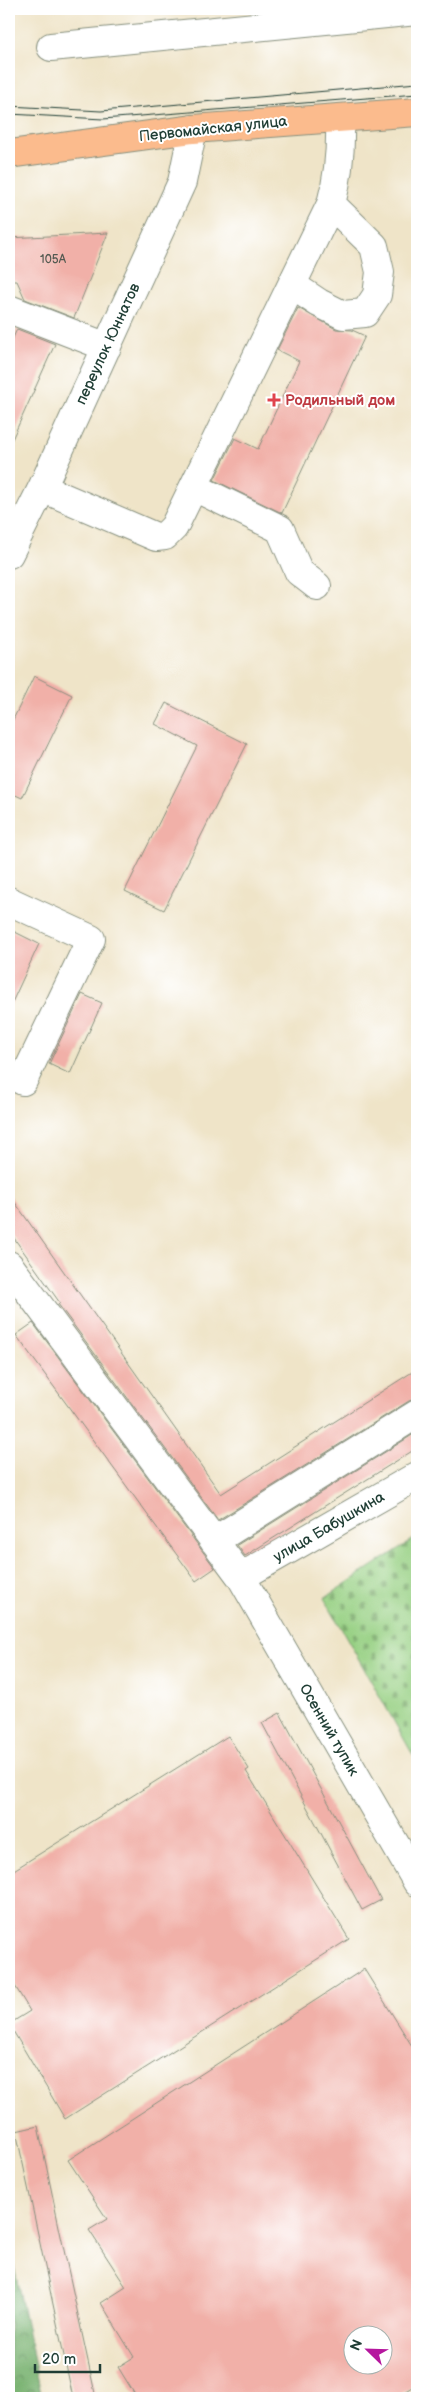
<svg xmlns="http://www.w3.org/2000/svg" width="426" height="2407" font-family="'Balsamiq Sans',sans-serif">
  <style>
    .forest { fill: url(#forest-crowns); stroke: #4c7852 }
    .cemetery { fill: url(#cemetery-stones); stroke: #5b865c }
    .building { fill: #f1b0a8; fill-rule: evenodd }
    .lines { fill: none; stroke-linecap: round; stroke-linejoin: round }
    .minor-casing { stroke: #87907e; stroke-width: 30 }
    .major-casing { stroke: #87907e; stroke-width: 30 }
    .minor { stroke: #fff; stroke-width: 28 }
    .major { stroke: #fbbb8d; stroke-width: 28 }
    .tram { stroke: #1f3d34; stroke-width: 1 }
    .health-dot { fill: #e0444e; stroke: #fff; stroke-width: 2 }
    .labels { text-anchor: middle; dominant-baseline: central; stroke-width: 4; stroke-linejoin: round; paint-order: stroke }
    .number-label { font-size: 12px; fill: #545a51 }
    .street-label { font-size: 15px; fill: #1f3d34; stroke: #fff }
    .health-label { font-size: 15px; font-weight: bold; fill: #be3a42; stroke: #fff; text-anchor: start }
  </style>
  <defs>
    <pattern id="forest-crowns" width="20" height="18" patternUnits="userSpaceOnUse" patternTransform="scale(1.25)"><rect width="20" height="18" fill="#79b271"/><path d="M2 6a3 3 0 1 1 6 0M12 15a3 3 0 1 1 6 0" fill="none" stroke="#63925e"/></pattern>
    <pattern id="cemetery-stones" width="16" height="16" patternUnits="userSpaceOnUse" patternTransform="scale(1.25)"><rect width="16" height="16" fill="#97d083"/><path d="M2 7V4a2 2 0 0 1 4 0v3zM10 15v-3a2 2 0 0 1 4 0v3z" fill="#7baa6c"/></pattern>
  </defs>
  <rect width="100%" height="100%" fill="#fff"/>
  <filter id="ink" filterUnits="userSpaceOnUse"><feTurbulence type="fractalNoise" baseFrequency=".02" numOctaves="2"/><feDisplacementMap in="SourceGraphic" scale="10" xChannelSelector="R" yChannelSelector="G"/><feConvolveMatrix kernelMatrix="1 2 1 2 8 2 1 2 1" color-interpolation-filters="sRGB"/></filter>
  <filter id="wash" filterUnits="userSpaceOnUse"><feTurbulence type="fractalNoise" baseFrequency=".0096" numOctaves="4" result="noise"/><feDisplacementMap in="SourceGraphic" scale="20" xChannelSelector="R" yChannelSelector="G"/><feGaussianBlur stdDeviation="1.12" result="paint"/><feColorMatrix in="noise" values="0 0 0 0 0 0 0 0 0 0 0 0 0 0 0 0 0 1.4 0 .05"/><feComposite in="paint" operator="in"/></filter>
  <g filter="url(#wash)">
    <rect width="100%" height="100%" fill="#efe4c8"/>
    <path class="forest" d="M9 2243 42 2398H9Z"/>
    <path class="cemetery" d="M417 1537V1762L324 1598Z"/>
    <g id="blocks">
      <path class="building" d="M108 233 74 318 25 299 17 281H9V238Z
        M298 308 336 329 352 330 365 336 282 513 214 480 235 438 258 449 299 361 277 350Z
        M17 329 55 344 9 446V347Z
        M34 676 72 695 22 798 9 792V728Z
        M166 703 247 744 164 910 125 891 197 746 155 724Z
        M9 929 39 944 9 1009Z
        M82 994 102 1003 70 1074 49 1064Z
        M9 1194 221 1494 417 1369V1398L409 1401 218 1520 58 1304 60 1303 9 1231Z
        M33 1323 215 1568 196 1581 16 1335Z
        M417 1432V1448L245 1556 237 1545Z
        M280 1713 381 1900 362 1910 262 1723Z
        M228 1736 249 1769 246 1771 349 1939 65 2119 9 2024 30 2011 9 1976V1873Z
        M364 1969 417 2054V2384L394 2398H137L118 2367 134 2357 101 2303 126 2287 89 2230 107 2219 68 2160ZM354 2334H384V2364H354Z
        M38 2126 59 2227 96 2398H73L16 2131Z"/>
    </g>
  </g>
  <g filter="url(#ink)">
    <use href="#blocks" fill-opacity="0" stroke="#87907e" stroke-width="1"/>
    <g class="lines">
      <defs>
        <path id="minor" d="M51 47 417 11
          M292 285 319 303 343 315 365 313 377 295 380 272 374 246 331 204
          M9 309 107 347
          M194 487 280 529 299 572 317 586
          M42 488 156 537 165 536 174 527 331 204C339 175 341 148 340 118
          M9 554 42 488 182 182 193 129
          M9 901 91 939 23 1081 9 1074
          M9 1265 241 1577 417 1882
          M214 1541 417 1414
          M241 1577 417 1476"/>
        <path id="major" d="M9 154 193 129 417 112"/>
      </defs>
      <use href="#minor" class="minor-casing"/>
      <use href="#major" class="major-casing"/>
      <use href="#minor" class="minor"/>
      <use href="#major" class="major"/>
      <path class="tram" d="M9 106 101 111 417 83
        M9 114 103 119 417 94"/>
    </g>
  </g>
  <path class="health-dot" d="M271.5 392.5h5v5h5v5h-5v5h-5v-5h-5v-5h5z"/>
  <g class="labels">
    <g class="number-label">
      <text x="53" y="259">105А</text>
    </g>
    <g class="street-label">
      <text transform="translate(213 129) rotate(-6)">Первомайская улица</text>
      <text transform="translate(108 344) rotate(-65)">переулок Юннатов</text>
      <text transform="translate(329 1527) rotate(-30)">улица Бабушкина</text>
      <text transform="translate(329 1730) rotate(60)">Осенний тупик</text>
    </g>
    <g class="health-label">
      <text x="285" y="400">Родильный дом</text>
    </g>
  </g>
  <rect width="426" height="2407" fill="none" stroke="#fff" stroke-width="30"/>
  <g transform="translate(368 2350) rotate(293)"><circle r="24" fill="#ffffff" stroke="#a5b1ae"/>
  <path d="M0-4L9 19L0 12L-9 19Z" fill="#b5179e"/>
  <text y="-8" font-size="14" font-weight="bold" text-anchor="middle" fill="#1f3d34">N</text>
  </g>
  <path d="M35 2364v8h65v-8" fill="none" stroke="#1f3d34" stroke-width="2.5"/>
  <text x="42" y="2364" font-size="15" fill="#1f3d34" stroke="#ffffff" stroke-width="4" paint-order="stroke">20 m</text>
</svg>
